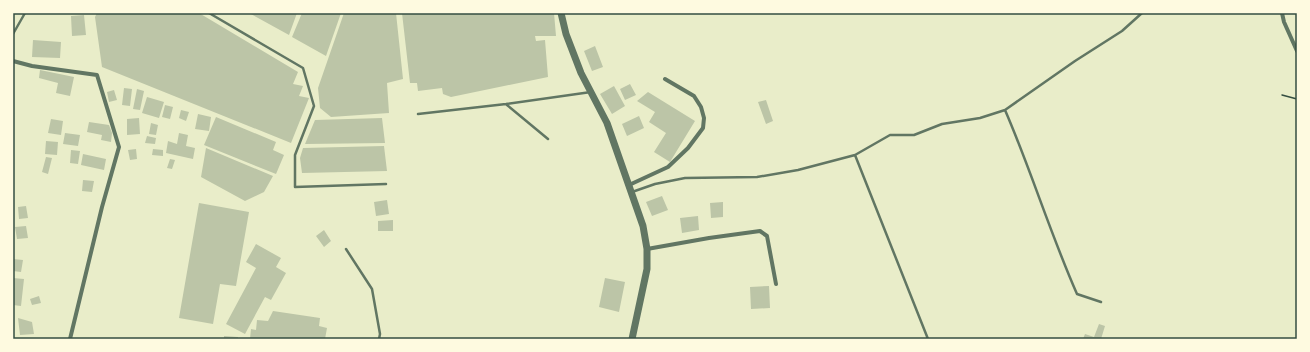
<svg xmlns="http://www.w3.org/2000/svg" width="1310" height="352" font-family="'Source Sans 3',sans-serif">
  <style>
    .building { fill: #bcc5a7 }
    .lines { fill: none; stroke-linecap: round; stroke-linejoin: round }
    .path { stroke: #344e41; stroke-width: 1.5 }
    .service { stroke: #617663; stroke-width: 2.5 }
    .minor { stroke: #617663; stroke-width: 4 }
    .tertiary { stroke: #617663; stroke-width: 7 }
    .neatline { fill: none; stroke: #344e41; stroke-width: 1.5 }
  </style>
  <rect width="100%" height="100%" fill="#e9edc9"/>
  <path class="building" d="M97 13H199L298 72 293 84 303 86 299 96 309 98 291 143 102 67 95 17Z
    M249 13H297L289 35Z
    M302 13H341L326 56 292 37Z
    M344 13H396L403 79 387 83 389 113 331 117 320 108 318 88Z
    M402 13H554L556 36H535L536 41 545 40 548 77 451 97 443 94 442 88 418 91 417 83H410Z
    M84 15 86 35 72 36 71 16Z
    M33 40 61 42 60 58 32 57Z
    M595 46 603 67 592 71 584 51Z
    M40 70 74 77 70 96 56 93 58 83 39 78Z
    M630 84 636 95 625 100 620 89Z
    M614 86 625 106 612 114 600 94Z
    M124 88 132 89 130 106 122 105Z
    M137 89 144 91 140 110 133 109Z
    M114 90 117 100 109 102 107 92Z
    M648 92 695 121 670 162 654 152 666 133 649 122 655 112 637 101Z
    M147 97 164 102 159 118 142 113Z
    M766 100 773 121 766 124 758 102Z
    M165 105 173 107 170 119 162 117Z
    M181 110 189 112 186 121 179 118Z
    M198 114 211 117 209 131 195 129Z
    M639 116 644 128 627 136 622 124Z
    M216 117 276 142 273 150 284 155 276 174 204 145Z
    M139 118 140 134 127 135V119Z
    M382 118 385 143 305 144 315 120Z
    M51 119 63 121 61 135 48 133Z
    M89 122 109 125 112 133 111 142 101 140 102 135 87 132Z
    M151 123 158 125 156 135 149 134Z
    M65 133 80 135 78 146 63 144Z
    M179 133 188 135 186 146 195 148 193 159 166 153 168 141 177 144Z
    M147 136 156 138 155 144 145 143Z
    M46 141 58 142 57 155 45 154Z
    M384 146 387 171 302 173 300 158 303 148Z
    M206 148 273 176 264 192 245 201 201 177Z
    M136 149 137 159 130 160 128 150Z
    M153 149 163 150V156L152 155Z
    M71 150 80 151 78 164 70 163Z
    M83 154 106 159 104 170 81 165Z
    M46 157 52 158 48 174 42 172Z
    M170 159 175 160 172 169 167 168Z
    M83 180 94 181 92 192 82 191Z
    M662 196 668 210 652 216 646 202Z
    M387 200 389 214 376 216 374 202Z
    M723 202V217L711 218 710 203Z
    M199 203 249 212 236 286 220 284 213 324 179 318Z
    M26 206 28 218 19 219 18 207Z
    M698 216 699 230 682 233 680 218Z
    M393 220V231H378V221Z
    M26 226 28 238 17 239 15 227Z
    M324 230 331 241 324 247 316 236Z
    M256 244 281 258 276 267 286 273 271 300 265 297 245 334 226 324 256 268 246 262Z
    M13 259 23 260 21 272 13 271Z
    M13 278 24 279 21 306 13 305Z
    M605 278 625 282 619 312 599 307Z
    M769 286 770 308 751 309 750 287Z
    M39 296 41 303 32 305 30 299Z
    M273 311 320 318 319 326 327 328 325 339H250L251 329 256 330 257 320 268 321Z
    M18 318 32 322 34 334 20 335Z
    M1099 324 1105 326 1101 339H1083L1085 334 1094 337Z
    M224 336 238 337V339H224Z"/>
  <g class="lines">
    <path class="path" d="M1282 95 1297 99"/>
    <path class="service" d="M209 13 303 68 314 106 295 155V187L386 184
      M13 34 25 13
      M507 105 548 139
      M1005 110C1031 170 1050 233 1077 294L1101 302
      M418 114 506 104 591 92
      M855 155 928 339
      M632 192 655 184 685 178 757 177 798 170 855 155 890 135H914L942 124 980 118 1005 110 1075 61 1122 31 1142 13
      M346 249 372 289 380 334 379 339"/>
    <path class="minor" d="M1282 13 1284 22 1297 51
      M13 61 32 66 97 75 119 147 102 207 70 339
      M629 185 668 167 688 148 703 128 704 118 701 107 694 96 665 79
      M647 249 709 238 760 231 767 236 776 284"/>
    <path class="tertiary" d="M561 13 566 34 581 73 607 123 643 226 647 249V269L632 339"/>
  </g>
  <rect width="1310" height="352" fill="none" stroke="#fefae0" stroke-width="28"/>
  <rect x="14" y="14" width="1282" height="324" class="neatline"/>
</svg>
